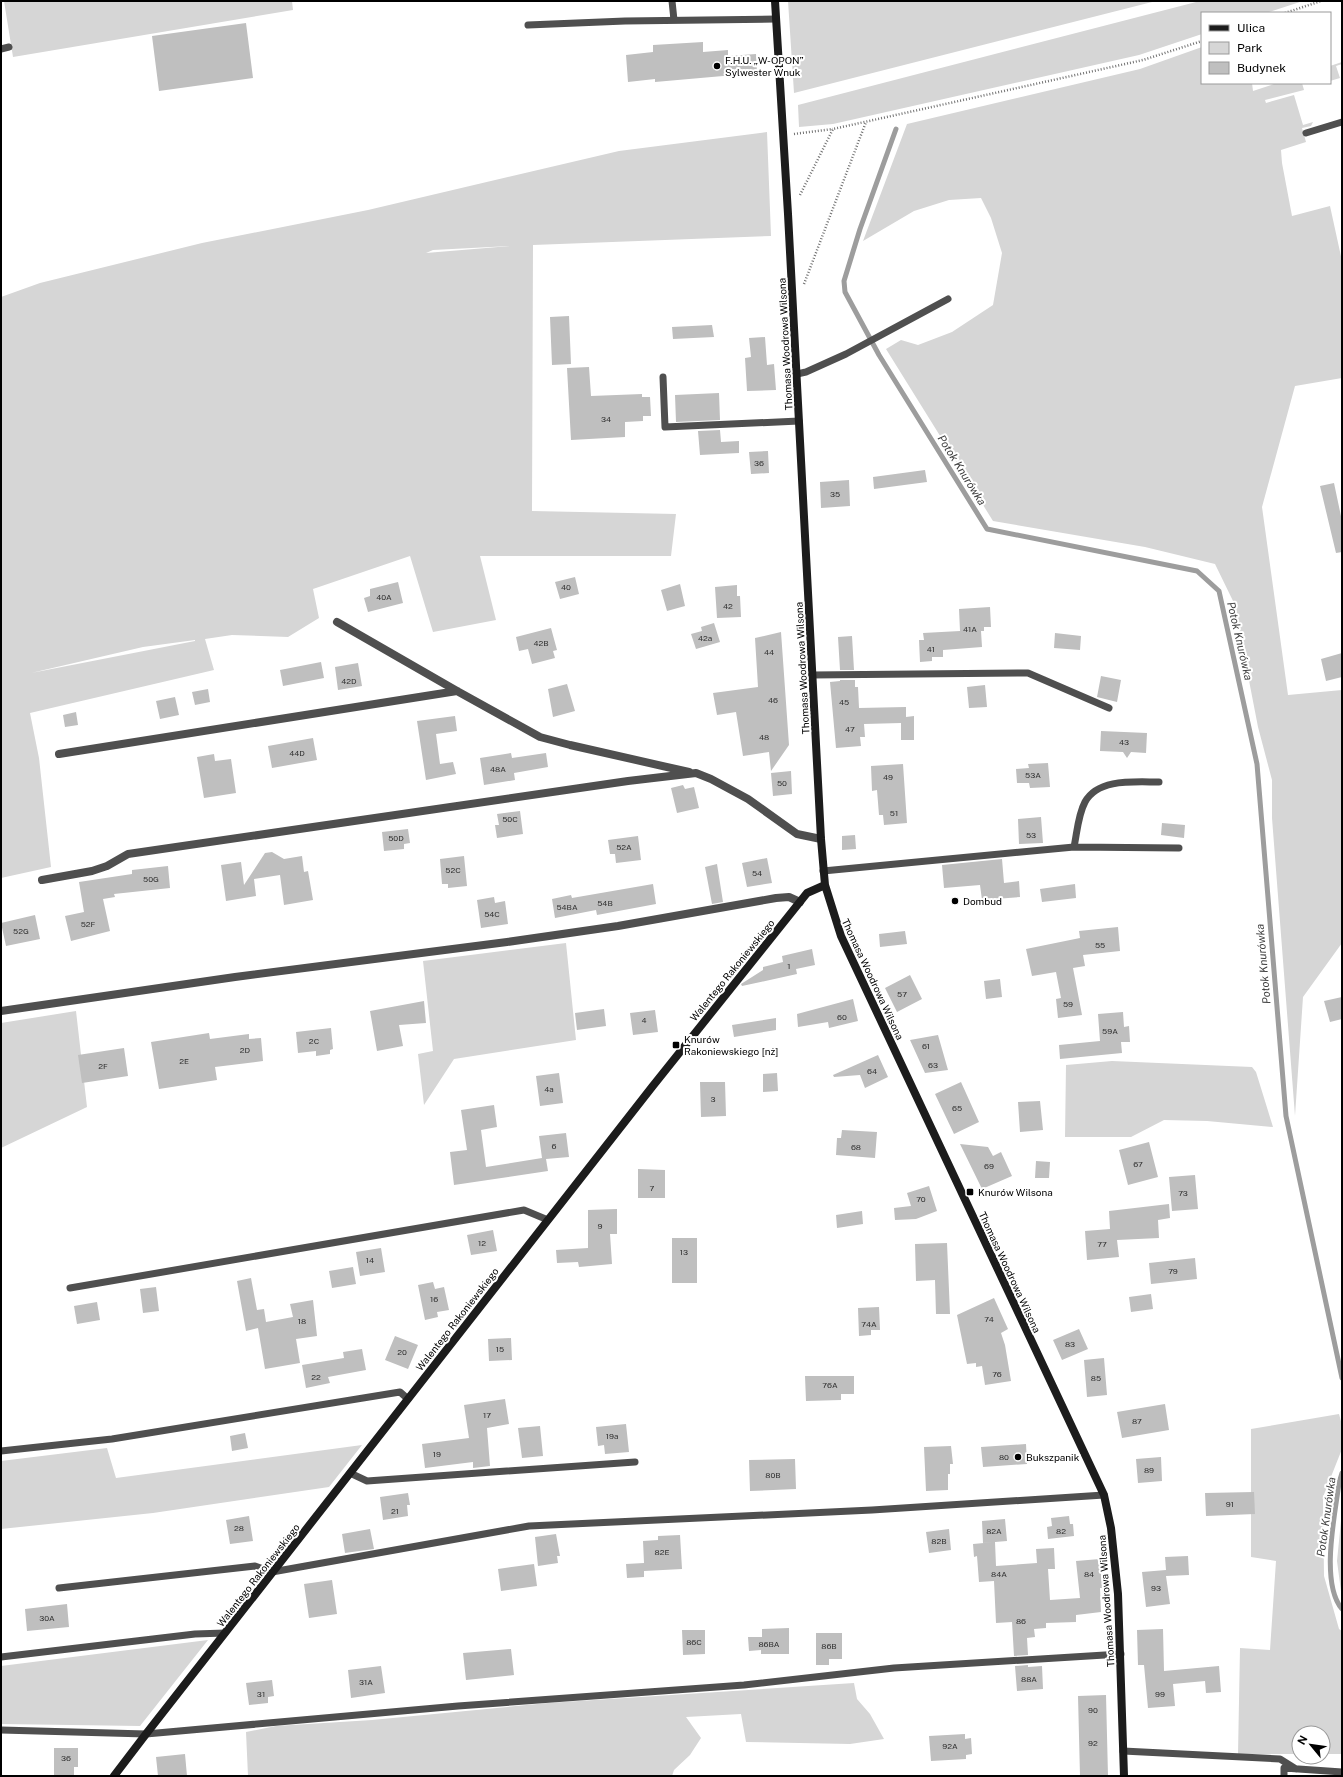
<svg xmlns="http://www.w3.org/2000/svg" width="1343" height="1777" font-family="'Public Sans',sans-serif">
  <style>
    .green { fill: #d6d6d6; fill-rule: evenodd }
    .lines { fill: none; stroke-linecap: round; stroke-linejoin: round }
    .stream { stroke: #9d9d9d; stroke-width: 5 }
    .building { fill: #bfbfbf }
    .path { stroke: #717171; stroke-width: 2.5; stroke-dasharray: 1 2; stroke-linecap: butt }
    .lane { stroke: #4f4f4f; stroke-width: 7 }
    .street { stroke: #4f4f4f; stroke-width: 8 }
    .secondary { stroke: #1c1c1c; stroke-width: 8 }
    .poi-dot { fill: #000; stroke: #fff; stroke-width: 1.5 }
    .labels { text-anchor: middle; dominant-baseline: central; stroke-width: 4; stroke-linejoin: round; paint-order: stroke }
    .number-label { font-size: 8px; fill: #303030 }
    .poi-label { font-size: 10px; fill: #000; stroke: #fff; text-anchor: start }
    .street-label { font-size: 10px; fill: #000; stroke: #fff }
    .water-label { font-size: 11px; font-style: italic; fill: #3e3e3e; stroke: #fff }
  </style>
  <rect width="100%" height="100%" fill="#fff"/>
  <path class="green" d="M4 1H292L293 10 13 57Z
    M788 1H1156L794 93Z
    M1200 1H1303L1266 13H1202V34L1139 55 833 124 799 127 798 105Z
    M1202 47V83H1252L1253 91 1277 83H1302L1304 90 1265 100 1266 103 1294 95 1303 125 1313 122 1311 126 1302 128 1306 142 1281 150 1282 163 1292 216 1330 206 1342 261V378L1295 386 1262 507 1288 695 1342 690V943L1303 997 1295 1116 1272 818V780L1258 727 1234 603 1215 564 1145 547 993 521 886 349 901 340 918 345 952 332 993 305 1002 253 991 218 981 198 949 200 914 211 863 241 907 124 1140 69Z
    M1342 62V64L1336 66 1340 78 1330 81V66Z
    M767 132 771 236 533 245 532 511 676 514 671 556H480L496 620 433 632 410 556 313 589 319 618 288 637 232 635 205 639 214 670 30 713 39 758 51 867 1 878V297L40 283 202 243 368 210 619 151ZM511 246 426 253 433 250ZM195 640V641L31 673 143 647Z
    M566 943 576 1040 454 1059 424 1105 418 1054 433 1051 423 961Z
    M76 1011 87 1107 1 1148V1023Z
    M1112 1061 1252 1067 1256 1072 1273 1127 1207 1121 1164 1120 1131 1137H1065L1066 1065Z
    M1339 1414 1342 1425V1449L1323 1497 1324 1576 1339 1629 1342 1631V1754H1323V1733H1299V1754H1238L1240 1648 1270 1650 1276 1561 1251 1557V1429Z
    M362 1445 329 1487 153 1513 1 1529V1461L107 1448 116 1478Z
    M1342 1511V1599L1337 1561Z
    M208 1640 140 1726 1 1724V1666Z
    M854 1683 857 1699 870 1714 884 1739 850 1744 746 1742 741 1714 686 1717 701 1738 690 1755 674 1770 672 1776H248L246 1732 276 1726 372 1720 548 1703Z"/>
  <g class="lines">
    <path class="stream" d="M896 129 860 229 844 281 845 292 879 355 987 529 1197 571 1219 591 1257 764 1286 1116 1342 1378
      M1342 1473 1339 1483C1335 1515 1320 1583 1342 1609"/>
  </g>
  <path class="building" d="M246 23 253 78 159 91 152 36Z
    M703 42V52L728 50V56L756 54 757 73 655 82V79L628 82 626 55 653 52V45Z
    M569 316 571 364 552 365 550 317Z
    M712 325 714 337 673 339 672 327Z
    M765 337 767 365 774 364 776 390 747 391 745 358 751 357 749 338Z
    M589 367 591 396 642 394V397H650L651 416H643V421L625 422V437L571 440 567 368Z
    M719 393 720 420 676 422 675 395Z
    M720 430 721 442 739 441V453L700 455 698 431Z
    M768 451 769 473 751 474 749 452Z
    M925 470 927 482 874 489 873 477Z
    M849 480 850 506 821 508 820 482Z
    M1334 483 1342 521V552L1336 553 1320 486Z
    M575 577 579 594 560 599 555 582Z
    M398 582 403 603 368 612 364 598 370 596V589Z
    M680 584 685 606 667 611 661 590Z
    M737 585V596H740L741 617 717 618 715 587Z
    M990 607 991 627H984V631H981L982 647 943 650V657H932V661L920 662 919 640H924L923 633 960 631 959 609Z
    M714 623 720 642 696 649 691 634 702 631 701 627Z
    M551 628 557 650 553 651 555 658 532 664 528 649 519 651 516 637Z
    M781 632 789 745 771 771 769 752 743 756 736 712 717 715 713 693 758 687 755 638Z
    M1055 633 1081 636 1080 650 1054 648Z
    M852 636 854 670H840L838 637Z
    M1342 653V677L1326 681 1321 659Z
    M321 662 324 678 283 686 280 670Z
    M358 663 362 686 338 690 335 667Z
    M1101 676 1121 680 1117 702 1097 697Z
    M840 680H855V687H858L859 708 906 707V717L914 716V740H901V723L864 724 865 737H860L861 746 836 748 830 682 840 681Z
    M567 684 575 711 553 717 548 689Z
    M985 685 987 707 969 708 967 687Z
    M208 689 210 702 195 705 192 692Z
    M175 697 179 715 160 719 156 701Z
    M76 712 78 725 65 727 63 715Z
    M455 716 457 731 436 734 440 764 453 762 456 774 426 780 417 721Z
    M1101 731 1147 733 1146 753 1131 752 1127 758 1123 752 1100 751Z
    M313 738 317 760 272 768 268 746Z
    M511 753 512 758 546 753 548 767 514 773 515 780 484 785 480 758Z
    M214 754 215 761 231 759 236 793 204 798 197 757Z
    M1048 763 1050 787 1030 788 1029 783H1017L1016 769 1029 768 1028 764Z
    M903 764 907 823 884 825 883 815H879L877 790 872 791 871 766Z
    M791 771 792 794 773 796 771 773Z
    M683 785 685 789 694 787 699 808 677 813 671 788Z
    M520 811 523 834 497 838 495 825H499L497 814Z
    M1041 817 1043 843 1019 844 1018 819Z
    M1162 823 1185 825 1184 838 1161 835Z
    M408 829 410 843 404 844V849L384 851 382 832Z
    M855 835 856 849 842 850V836Z
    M638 836 641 860 616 863 615 854H610L608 840Z
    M272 852 284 859 302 856 304 872 308 871 313 900 284 905 280 875 254 879 256 896 226 901 221 865 241 862 244 885 265 853Z
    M464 856 467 886 448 888V884H442L440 859Z
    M767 858 772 883 747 887 742 863Z
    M1002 859 1004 883 1019 881 1020 897 982 900 980 885 944 888 942 865Z
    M717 864 723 902 712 904 705 867Z
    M168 866 170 888 114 894 115 897 103 899 110 931 71 941 65 916 84 912 79 882 132 874V870Z
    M653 884 656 904 597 915 596 910 555 918 552 899 571 895 572 898Z
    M1075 884 1076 898 1042 902 1040 889Z
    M494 897 495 903 505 901 508 924 481 928 477 900Z
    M35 915 40 939 6 946 1 923Z
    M1118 927 1120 951 1083 955 1085 966 1073 968 1082 1015 1058 1018 1056 999 1061 998 1056 972 1032 976 1026 949 1080 938 1079 931Z
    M905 931 907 944 880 947 879 934Z
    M812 949 815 965 796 969 797 974 742 986 741 984 763 970V967L783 962 782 956Z
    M910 975 922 999 897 1012 885 988Z
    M1000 979 1002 997 986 999 984 981Z
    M1342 997V1019L1330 1022 1324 1001Z
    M853 999 858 1021 829 1028 828 1022 798 1027 797 1014Z
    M424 1001 426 1023 399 1025 403 1046 377 1051 370 1011Z
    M604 1009 606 1026 577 1030 575 1013Z
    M655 1010 658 1032 633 1035 630 1013Z
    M1123 1012 1124 1027 1129 1026 1130 1042H1121L1122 1053 1060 1059 1059 1045 1100 1041 1098 1014Z
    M776 1018V1030L734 1037 732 1025Z
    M331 1028 333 1049 330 1050V1054L316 1056V1051L298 1053 296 1032Z
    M209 1033 210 1039 249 1034V1039L261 1038 263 1061 215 1067 217 1080 159 1089 151 1042Z
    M938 1035 948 1070 925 1073 910 1040Z
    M124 1048 128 1076 82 1083 78 1055Z
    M878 1055 888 1077 865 1088 860 1075 834 1077 833 1075Z
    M559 1073 563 1103 540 1106 536 1076Z
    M777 1073 778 1091 763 1092V1074Z
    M700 1082H725L726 1116 701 1117Z
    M961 1082 979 1122 954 1134 935 1094Z
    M1040 1101 1043 1130 1020 1132 1018 1102Z
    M494 1105 497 1127 481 1130 486 1167 542 1158 539 1136 566 1133 569 1157 546 1159 548 1171 454 1185 450 1152 467 1150 461 1110Z
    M842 1130 877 1132 875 1158 836 1155 837 1138H841Z
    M1149 1142 1158 1177 1128 1185 1119 1150Z
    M960 1144 988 1147 993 1156 1001 1152 1012 1176 982 1189Z
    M1036 1161 1050 1162 1049 1178H1035Z
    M638 1169 665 1170V1198H638Z
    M1195 1175 1198 1209 1172 1211 1169 1177Z
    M929 1186 937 1211 916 1219 895 1220 894 1208 911 1206 907 1193Z
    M1169 1204 1170 1218 1158 1220 1159 1238 1117 1240 1119 1257 1087 1260 1085 1231 1110 1229 1109 1211Z
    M617 1209V1234H610L612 1264 579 1267 578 1262 557 1263 556 1250 588 1248V1210Z
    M862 1211 863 1224 837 1228 836 1215Z
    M493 1230 497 1251 471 1255 467 1235Z
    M672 1238H697V1283H672Z
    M947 1243 950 1314H936L935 1280 916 1281 915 1244Z
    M381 1248 385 1272 360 1276 356 1252Z
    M1195 1258 1197 1279 1151 1284 1149 1263Z
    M353 1267 356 1284 332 1288 329 1271Z
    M251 1278 257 1310 264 1309 266 1322 293 1317 290 1304 313 1300 317 1336 296 1339 300 1363 265 1369 258 1328 246 1331 237 1281Z
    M433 1282 435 1289 444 1287 449 1310 437 1312 438 1317 425 1320 418 1285Z
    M156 1287 159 1311 143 1313 140 1289Z
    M1151 1294 1153 1309 1131 1312 1129 1297Z
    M994 1298 1008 1329 1001 1333 1005 1345 1011 1381 985 1385 982 1366 976 1367V1363L967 1364 957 1315Z
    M97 1302 100 1320 77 1324 74 1306Z
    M879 1307 880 1330H871V1335L859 1336 858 1308Z
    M1079 1329 1088 1349 1062 1360 1053 1340Z
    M395 1336 418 1345 408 1369 385 1360Z
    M511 1338 512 1360 489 1361 488 1339Z
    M362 1349 366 1370 328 1377 330 1383 306 1388 302 1365 344 1358 343 1352Z
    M1104 1358 1107 1395 1087 1397 1084 1360Z
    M805 1376H854V1394H841V1400L806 1401Z
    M505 1399 509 1424 487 1428 490 1466 473 1468V1462L425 1468 422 1444 469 1438 464 1405Z
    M1165 1404 1169 1430 1122 1438 1117 1412Z
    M626 1424 629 1452 605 1454 604 1445 598 1446 596 1427Z
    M540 1426 543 1456 522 1458 518 1428Z
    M245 1433 248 1448 232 1451 230 1436Z
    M1026 1444 1027 1464 983 1467 981 1447Z
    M951 1446 953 1464H950V1474H948V1490L926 1491 924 1447Z
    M1161 1457 1162 1481 1138 1483 1136 1459Z
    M795 1459 796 1489 750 1491 749 1460Z
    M1254 1492 1255 1514 1206 1516 1205 1493Z
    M408 1493 410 1505H407L408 1516 383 1520 380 1497Z
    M249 1516 253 1541 230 1544 226 1520Z
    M1069 1516 1070 1524H1073L1074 1536 1048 1539 1047 1527 1052 1526 1051 1518Z
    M1005 1519 1007 1541 983 1543 982 1521Z
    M370 1529 374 1549 345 1553 342 1534Z
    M949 1529 951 1550 929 1553 926 1532Z
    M556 1534 560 1556H557L558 1563 538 1566 535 1537Z
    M680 1535 682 1569 644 1571V1568V1577L627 1578 626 1564 644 1563 643 1541 658 1540V1536Z
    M995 1542 996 1566 1037 1563 1036 1549 1054 1548 1055 1569H1048L1050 1600 1080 1598 1076 1561 1100 1559 1102 1588H1100L1101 1612 1076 1615V1622L1046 1623V1628L1034 1629 1035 1637 1027 1638 1028 1655 1014 1656 1012 1622 996 1623 994 1581 979 1582 977 1556 974 1557 973 1544Z
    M1188 1556 1189 1575 1166 1576 1170 1604 1146 1607 1142 1572 1166 1570 1165 1557Z
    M534 1564 537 1586 501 1591 498 1569Z
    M332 1580 337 1614 309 1618 304 1584Z
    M67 1604 69 1627 27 1631 25 1609Z
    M789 1628V1654H761V1650L749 1651 748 1637H762V1629Z
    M1163 1629 1164 1671 1219 1666 1221 1692 1206 1693 1205 1681 1173 1684 1175 1706 1148 1708 1144 1665H1138L1137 1630Z
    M682 1630H705V1654L683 1655Z
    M816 1633H842V1659H829V1665H816Z
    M511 1649 514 1675 466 1680 463 1653Z
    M1028 1665V1667L1042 1666 1043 1689 1017 1691 1015 1666Z
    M381 1666 385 1693 351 1698 348 1670Z
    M272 1680 274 1696 268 1697V1703L249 1705 246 1683Z
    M1106 1695 1108 1776H1080L1078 1696Z
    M965 1734V1739L971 1738 972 1754 966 1755V1759L931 1761 929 1736Z
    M54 1748H78V1767H74V1776H54Z
    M185 1754 187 1776H158L156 1757Z"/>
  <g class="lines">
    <path class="path" d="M1285 13 1321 1
      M794 134 833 129
      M800 195 833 129 1143 60 1202 41
      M804 284 866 122"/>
    <path class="lane" d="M672 1 674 20
      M528 25 625 21 776 19
      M1 49 9 47
      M1306 133 1342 122
      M797 374 806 372 846 354 948 299
      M663 377 665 427 799 421
      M812 675 1028 673 1109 708
      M1074 847C1077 833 1078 815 1085 802 1098 778 1135 782 1159 782
      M823 871 1074 847 1179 848
      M70 1288 524 1210 548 1220
      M1 1451 112 1439 400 1392 408 1399
      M350 1473 367 1481 635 1462
      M59 1588 255 1566 272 1572 529 1526 872 1510 1104 1495
      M1 1657 195 1634 225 1633
      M1 1730 146 1734 458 1706 744 1685 894 1668 1121 1654
      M1123 1751 1280 1759 1296 1769
      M1284 1776V1768L1342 1772"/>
    <path class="street" d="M337 622 457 691 540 737 570 745 689 772
      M59 754 457 691
      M42 880 92 871 107 866 128 854 628 781 696 773 711 779 748 799 797 834 821 839
      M1 1011 235 977 507 942 618 926 776 898 789 897 800 902"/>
    <path class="secondary" d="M775 1 788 214 821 839 825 885 841 936 1104 1495 1111 1528 1118 1594 1124 1776
      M114 1776 146 1734 652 1087 807 893 825 885"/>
  </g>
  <g class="poi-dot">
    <circle cx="717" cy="66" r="4"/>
    <circle cx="955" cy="901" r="4"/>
    <rect x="672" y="1041" width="8" height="8" rx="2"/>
    <rect x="966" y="1188" width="8" height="8" rx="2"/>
    <circle cx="1018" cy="1457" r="4"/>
  </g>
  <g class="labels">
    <g class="number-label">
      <text x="606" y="419">34</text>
      <text x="759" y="463">36</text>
      <text x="835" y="494">35</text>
      <text x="566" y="587">40</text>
      <text x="384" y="597">40A</text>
      <text x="728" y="606">42</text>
      <text x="970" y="629">41A</text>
      <text x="705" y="638">42a</text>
      <text x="541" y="643">42B</text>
      <text x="931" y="649">41</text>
      <text x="769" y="652">44</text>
      <text x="349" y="681">42D</text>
      <text x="773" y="700">46</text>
      <text x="844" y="702">45</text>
      <text x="850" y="729">47</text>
      <text x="764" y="737">48</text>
      <text x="1124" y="742">43</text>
      <text x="297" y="753">44D</text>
      <text x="498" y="769">48A</text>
      <text x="1033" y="775">53A</text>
      <text x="888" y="777">49</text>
      <text x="782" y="783">50</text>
      <text x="894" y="813">51</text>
      <text x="510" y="819">50C</text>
      <text x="1031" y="835">53</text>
      <text x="396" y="838">50D</text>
      <text x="624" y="847">52A</text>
      <text x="453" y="870">52C</text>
      <text x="757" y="873">54</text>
      <text x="151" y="879">50G</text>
      <text x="605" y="903">54B</text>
      <text x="567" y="907">54BA</text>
      <text x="492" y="914">54C</text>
      <text x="88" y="924">52F</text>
      <text x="21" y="931">52G</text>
      <text x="1100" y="945">55</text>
      <text x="789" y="966">1</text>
      <text x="902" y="994">57</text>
      <text x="1068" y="1004">59</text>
      <text x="842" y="1017">60</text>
      <text x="644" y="1020">4</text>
      <text x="1110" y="1031">59A</text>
      <text x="314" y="1041">2C</text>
      <text x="926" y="1046">61</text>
      <text x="245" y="1050">2D</text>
      <text x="184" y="1061">2E</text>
      <text x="933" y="1065">63</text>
      <text x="103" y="1066">2F</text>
      <text x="872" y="1071">64</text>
      <text x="549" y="1089">4a</text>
      <text x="713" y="1099">3</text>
      <text x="957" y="1108">65</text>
      <text x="554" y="1146">6</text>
      <text x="856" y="1147">68</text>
      <text x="1138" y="1164">67</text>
      <text x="989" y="1166">69</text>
      <text x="652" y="1188">7</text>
      <text x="1183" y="1193">73</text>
      <text x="921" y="1199">70</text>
      <text x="600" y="1226">9</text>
      <text x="482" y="1243">12</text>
      <text x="1102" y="1244">77</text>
      <text x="684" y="1252">13</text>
      <text x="370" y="1260">14</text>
      <text x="1173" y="1271">79</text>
      <text x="434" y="1299">16</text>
      <text x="989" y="1319">74</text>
      <text x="302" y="1321">18</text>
      <text x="869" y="1324">74A</text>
      <text x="1070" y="1344">83</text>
      <text x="500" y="1349">15</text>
      <text x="402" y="1352">20</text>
      <text x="997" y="1374">76</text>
      <text x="316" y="1377">22</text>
      <text x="1096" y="1378">85</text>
      <text x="830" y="1385">76A</text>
      <text x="487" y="1415">17</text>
      <text x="1137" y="1421">87</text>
      <text x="612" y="1436">19a</text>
      <text x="437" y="1454">19</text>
      <text x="1004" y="1457">80</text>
      <text x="1149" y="1470">89</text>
      <text x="773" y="1475">80B</text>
      <text x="1230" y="1504">91</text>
      <text x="395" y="1511">21</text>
      <text x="239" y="1528">28</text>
      <text x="994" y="1531">82A</text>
      <text x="1061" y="1531">82</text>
      <text x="939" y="1541">82B</text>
      <text x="662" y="1552">82E</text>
      <text x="999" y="1574">84A</text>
      <text x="1089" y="1574">84</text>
      <text x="1156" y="1588">93</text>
      <text x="47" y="1618">30A</text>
      <text x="1021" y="1621">86</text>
      <text x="694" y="1642">86C</text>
      <text x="769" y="1644">86BA</text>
      <text x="829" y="1646">86B</text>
      <text x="1029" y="1679">88A</text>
      <text x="366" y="1682">31A</text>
      <text x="261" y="1694">31</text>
      <text x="1160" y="1694">99</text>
      <text x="1093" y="1710">90</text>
      <text x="1093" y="1743">92</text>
      <text x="950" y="1746">92A</text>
      <text x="66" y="1758">36</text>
    </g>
    <g class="poi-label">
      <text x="725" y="60">F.H.U. „W-OPON”<tspan x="725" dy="12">Sylwester Wnuk</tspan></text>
      <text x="963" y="901">Dombud</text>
      <text x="684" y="1039">Knurów<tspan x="684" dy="12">Rakoniewskiego [nż]</tspan></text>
      <text x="978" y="1192">Knurów Wilsona</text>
      <text x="1026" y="1457">Bukszpanik</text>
    </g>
    <g class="street-label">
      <text transform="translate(785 344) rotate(-93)">Thomasa Woodrowa Wilsona</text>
      <text transform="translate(802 668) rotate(-93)">Thomasa Woodrowa Wilsona</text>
      <text transform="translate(732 970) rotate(-51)">Walentego Rakoniewskiego</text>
      <text transform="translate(873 979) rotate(65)">Thomasa Woodrowa Wilsona</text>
      <text transform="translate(1010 1272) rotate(65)">Thomasa Woodrowa Wilsona</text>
      <text transform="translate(457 1319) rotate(-52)">Walentego Rakoniewskiego</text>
      <text transform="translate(258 1575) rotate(-52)">Walentego Rakoniewskiego</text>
      <text transform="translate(1106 1601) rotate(-94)">Thomasa Woodrowa Wilsona</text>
    </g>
    <g class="water-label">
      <text transform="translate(962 470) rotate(58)">Potok Knurówka</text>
      <text transform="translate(1240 641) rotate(77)">Potok Knurówka</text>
      <text transform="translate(1263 964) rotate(-95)">Potok Knurówka</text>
      <text transform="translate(1326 1517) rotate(-82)">Potok Knurówka</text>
    </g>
  </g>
  <rect width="1343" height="1777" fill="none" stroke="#000000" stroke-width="4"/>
  <rect x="1201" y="12" width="130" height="72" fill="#ffffff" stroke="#999999"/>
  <rect x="1209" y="25" width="20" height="6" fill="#1c1c1c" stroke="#999999"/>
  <text x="1237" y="32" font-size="12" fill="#000000">Ulica</text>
  <rect x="1209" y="42" width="20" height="12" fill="#d6d6d6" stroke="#999999"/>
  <text x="1237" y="52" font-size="12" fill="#000000">Park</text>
  <rect x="1209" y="62" width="20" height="12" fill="#bfbfbf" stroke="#999999"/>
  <text x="1237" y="72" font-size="12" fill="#000000">Budynek</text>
  <g transform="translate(1311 1745) rotate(299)"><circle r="19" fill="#ffffff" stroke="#999999"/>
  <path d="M0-3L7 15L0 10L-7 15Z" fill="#000000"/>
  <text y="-6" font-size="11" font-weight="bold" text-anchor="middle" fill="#000000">N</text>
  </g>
</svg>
